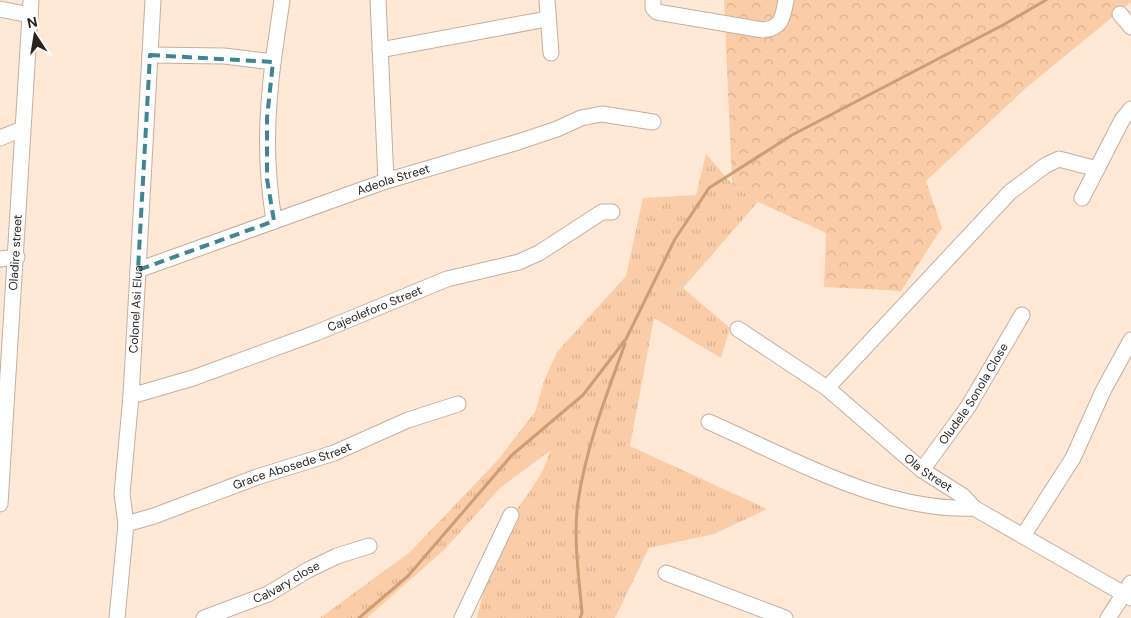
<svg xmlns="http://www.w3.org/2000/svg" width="1131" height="618" font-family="'DM Sans',sans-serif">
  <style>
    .grass { fill: url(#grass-tufts) }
    .forest { fill: url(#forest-crowns) }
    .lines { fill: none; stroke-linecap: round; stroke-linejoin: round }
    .stream { stroke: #ce9d73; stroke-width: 3 }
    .minor-casing { stroke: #c4af9d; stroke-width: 17 }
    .minor { stroke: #fff; stroke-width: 15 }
    .marked { fill: none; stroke: #418494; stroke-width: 4; stroke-dasharray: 10 6; stroke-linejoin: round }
    .labels { text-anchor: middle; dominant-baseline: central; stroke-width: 4; stroke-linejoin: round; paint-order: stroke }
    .street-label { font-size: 12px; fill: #2a221c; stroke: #fff }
  </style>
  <defs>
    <pattern id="grass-tufts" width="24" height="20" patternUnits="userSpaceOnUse" patternTransform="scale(1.25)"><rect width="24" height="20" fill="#facda8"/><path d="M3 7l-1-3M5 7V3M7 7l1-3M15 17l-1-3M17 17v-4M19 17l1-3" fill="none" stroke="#d6b090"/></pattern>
    <pattern id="forest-crowns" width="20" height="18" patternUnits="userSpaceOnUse" patternTransform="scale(1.25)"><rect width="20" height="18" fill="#facda8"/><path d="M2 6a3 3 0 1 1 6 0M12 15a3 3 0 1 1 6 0" fill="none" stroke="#d6b090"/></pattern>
  </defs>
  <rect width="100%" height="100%" fill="#ffe9d6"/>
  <path class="grass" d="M706 154 732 184 758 202 683 288 730 328 721 358 654 318 630 446 767 509 714 534 649 548 615 618H477C485 587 491 555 506 527 520 501 542 481 550 451L500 488 445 549 367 618H320L410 552 497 461 535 412 544 381 557 352 626 276 643 198 696 195Z"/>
  <path class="forest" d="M724 0H1131V2L1027 87 926 181 942 228 901 291 824 287 826 233 758 202 732 184Z"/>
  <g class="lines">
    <path class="stream" d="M359 618 408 576 512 455 583 395 626 339 675 239 709 188 792 135 1003 25 1046 0
      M580 618 582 613C579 578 573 536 578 502 586 447 606 396 625 344"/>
    <defs>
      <g id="minor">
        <path d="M378 0 386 181"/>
        <path d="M547 0 551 53"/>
        <path d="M653 0V8L657 12 763 30C782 28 783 17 786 0"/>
        <path d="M0 9 30 15"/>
        <path d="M1120 14 1131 27"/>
        <path d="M380 50 547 19"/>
        <path d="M150 55 224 56 273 62C266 120 265 163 274 221"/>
        <path d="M273 62 282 0"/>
        <path d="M0 138 22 129"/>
        <path d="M1082 198 1122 120 1131 109"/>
        <path d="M0 259 17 257"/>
        <path id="s1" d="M138 270 386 181 518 142 557 129 581 118 602 114 653 122"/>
        <path id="s2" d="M738 329 827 388 922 470 963 496 974 508 1131 598"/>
        <path d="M827 388 1010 192 1046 165 1059 159 1097 169"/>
        <path id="s3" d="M131 396 193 378 316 333 447 279 519 262 539 253 602 212H612"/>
        <path d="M709 422C791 458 883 512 974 508"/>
        <path id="s4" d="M922 470 968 407 1022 315"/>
        <path id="s5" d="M0 504 31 0"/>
        <path id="s6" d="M126 524 154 516 257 477 334 453 408 420 458 404"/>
        <path d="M1023 536 1073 458 1103 391 1131 340"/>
        <path d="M666 573 785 618"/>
        <path id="s7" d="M117 618 126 524 122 494 131 396 153 0"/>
        <path id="s8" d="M204 618 268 594 308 570 337 556 369 546"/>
        <path d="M462 618 511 515"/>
        <path d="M1108 618 1131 583"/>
      </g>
    </defs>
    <use href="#minor" class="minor-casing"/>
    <use href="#minor" class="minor"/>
  </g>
  <path class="marked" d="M150 55 273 62 267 118V179L274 221 138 270Z"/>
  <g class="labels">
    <g class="street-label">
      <text stroke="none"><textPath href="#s1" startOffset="271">Adeola Street</textPath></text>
      <text stroke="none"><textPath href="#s5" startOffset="252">Oladire street</textPath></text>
      <text stroke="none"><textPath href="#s7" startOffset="310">Colonel Asi Elua</textPath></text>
      <text stroke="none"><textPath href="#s3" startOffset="259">Cajeoleforo Street</textPath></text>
      <text stroke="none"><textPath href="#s4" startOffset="92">Oludele Sonola Close</textPath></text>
      <text stroke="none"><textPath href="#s6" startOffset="176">Grace Abosede Street</textPath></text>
      <text stroke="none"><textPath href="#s2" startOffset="239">Ola Street</textPath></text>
      <text stroke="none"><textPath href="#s8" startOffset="90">Calvary close</textPath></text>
    </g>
  </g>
  <g transform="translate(35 35) rotate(348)" stroke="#ffffff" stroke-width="4" paint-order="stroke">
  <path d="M0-4L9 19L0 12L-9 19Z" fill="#2a221c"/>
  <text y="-8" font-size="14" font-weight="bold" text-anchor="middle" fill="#2a221c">N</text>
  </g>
</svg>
